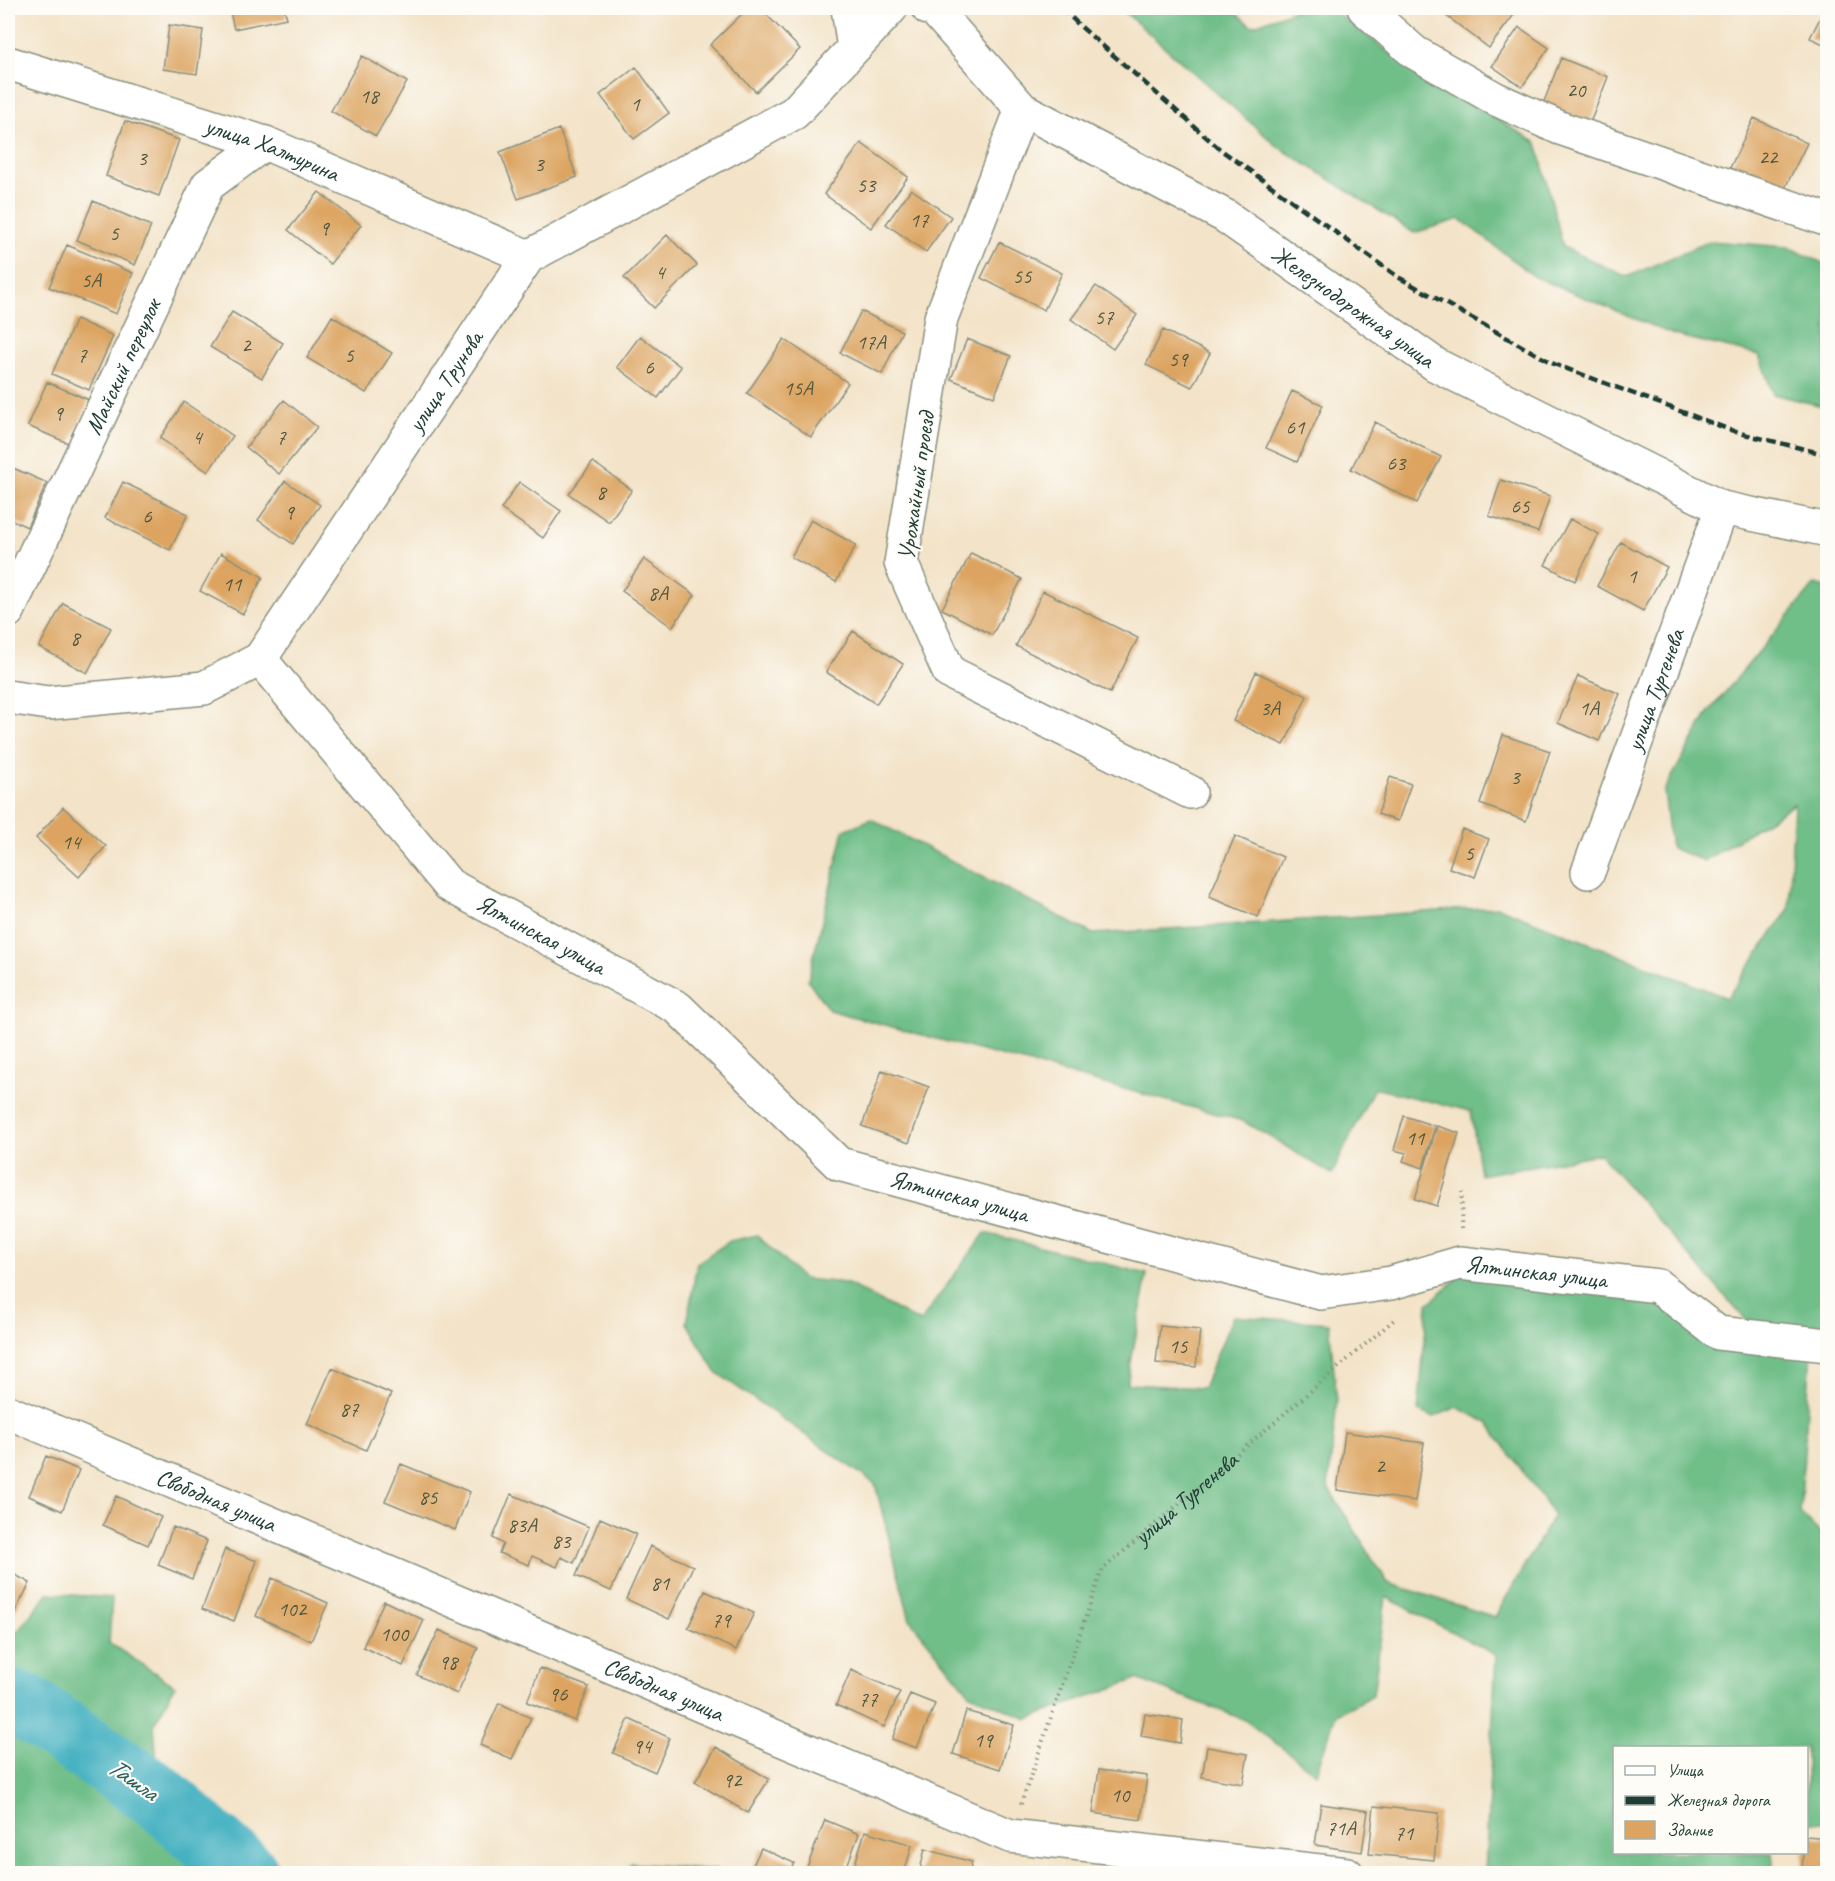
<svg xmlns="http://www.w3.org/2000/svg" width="1835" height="1881" font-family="Caveat,sans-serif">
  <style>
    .forest { fill: #70be88; stroke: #487e5e; stroke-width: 1.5 }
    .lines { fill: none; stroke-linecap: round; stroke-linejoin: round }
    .river { stroke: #44b1c1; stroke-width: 66 }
    .building { fill: #dca460 }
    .street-casing { stroke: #89907e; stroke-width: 36 }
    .path { stroke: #89907e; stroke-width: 4; stroke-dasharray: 1.5 4.5; stroke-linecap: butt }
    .street { stroke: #fff; stroke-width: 33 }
    .rail { stroke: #1f3d34; stroke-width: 4.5; stroke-dasharray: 9 4.5; stroke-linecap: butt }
    .labels { text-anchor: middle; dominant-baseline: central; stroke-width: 4.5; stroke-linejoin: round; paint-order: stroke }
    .number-label { font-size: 21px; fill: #4e573f }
    .street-label { font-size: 24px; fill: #1f3d34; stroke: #fdfcf7 }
    .water-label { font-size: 26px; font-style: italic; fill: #2a605e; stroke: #fdfcf7 }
  </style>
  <rect width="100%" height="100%" fill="#fdfcf7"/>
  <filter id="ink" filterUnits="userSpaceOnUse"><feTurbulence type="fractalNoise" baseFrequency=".0167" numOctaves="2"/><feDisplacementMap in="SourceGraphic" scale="12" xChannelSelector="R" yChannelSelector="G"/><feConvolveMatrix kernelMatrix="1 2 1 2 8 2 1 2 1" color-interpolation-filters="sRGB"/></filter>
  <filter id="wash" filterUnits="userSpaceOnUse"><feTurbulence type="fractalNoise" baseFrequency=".008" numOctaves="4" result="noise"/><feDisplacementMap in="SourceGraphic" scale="24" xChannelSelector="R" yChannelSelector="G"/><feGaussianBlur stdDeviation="1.35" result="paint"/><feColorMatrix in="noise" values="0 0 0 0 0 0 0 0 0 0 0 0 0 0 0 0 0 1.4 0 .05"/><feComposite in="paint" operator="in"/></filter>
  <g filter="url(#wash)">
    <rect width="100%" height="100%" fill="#f3e3c8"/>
    <path class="forest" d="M1120 8H1230L1252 26 1300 8H1329L1414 70 1537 143 1563 247 1627 277 1710 241 1788 247 1827 265V407L1773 394 1759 355 1674 335 1535 277 1460 219 1414 233 1277 146Z
      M1815 584 1827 587V1337L1752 1327 1600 1154 1480 1175 1471 1111 1374 1088 1332 1174 1243 1121 829 1010 808 980 844 830 871 819 1093 934 1498 907 1727 998 1789 909 1794 804 1704 861 1671 848 1664 791 1708 713Z
      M985 1233 1147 1274 1127 1384 1203 1388 1233 1316 1329 1323 1337 1400 1328 1488 1388 1583 1495 1617 1554 1515 1488 1423 1457 1407 1434 1417 1418 1411 1428 1304 1461 1275 1655 1301 1811 1351 1800 1513 1827 1540V1821L1807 1824 1806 1748H1614V1852L1772 1853 1774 1873H1485L1496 1655 1386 1597 1373 1695 1336 1714 1316 1773 1243 1719 1137 1679 1028 1719 970 1694 910 1620 875 1484 716 1372 687 1323 697 1263 730 1241 757 1235 803 1279 846 1283 920 1322Z
      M48 1593 112 1598 109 1643 175 1686 154 1724 158 1782 254 1862 271 1873H8V1628L17 1632Z
      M631 1863 717 1870 718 1873H626Z"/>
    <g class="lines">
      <path class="river" d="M8 1702 23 1705 158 1796 247 1874"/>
    </g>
    <g id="blocks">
      <path class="building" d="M229 8H284L287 18 234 29Z
        M748 8H760L800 49 756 92 710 45Z
        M1436 8H1519L1489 48Z
        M1825 8H1828V46L1810 38Z
        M169 25 203 30 197 74 163 69Z
        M1519 27 1549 48 1522 87 1492 66Z
        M362 56 407 82 376 136 331 111Z
        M1561 58 1608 77 1590 123 1543 104Z
        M636 67 669 113 634 139 600 95Z
        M1754 118 1807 143 1781 196 1729 170Z
        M125 121 179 140 159 196 106 176Z
        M559 129 577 177 518 199 500 152Z
        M861 143 908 177 871 228 824 194Z
        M911 189 951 217 926 252 886 224Z
        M319 192 361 225 330 264 288 230Z
        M93 201 151 226 135 265 77 240Z
        M667 235 697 265 654 308 624 278Z
        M999 242 1062 273 1044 310 981 278Z
        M67 245 133 273 116 314 49 287Z
        M1096 286 1137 315 1113 349 1071 319Z
        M861 311 902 331 882 374 840 353Z
        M232 312 283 343 262 378 210 347Z
        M332 316 392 353 366 393 307 358Z
        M76 319 113 336 89 390 52 374Z
        M1163 330 1210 353 1192 387 1146 365Z
        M640 336 681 367 658 398 617 367Z
        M784 339 848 383 811 437 747 393Z
        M967 339 1011 356 994 397 951 379Z
        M47 382 89 400 70 444 28 426Z
        M1292 391 1323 405 1297 462 1266 448Z
        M284 400 317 427 279 474 246 447Z
        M184 402 233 436 208 472 160 438Z
        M1375 422 1441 457 1417 503 1351 469Z
        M593 462 632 490 609 522 569 494Z
        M11 467 47 483 27 527 8 518V475Z
        M1501 480 1550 496 1538 532 1489 516Z
        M285 481 320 505 293 544 258 520Z
        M123 482 188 514 170 550 105 518Z
        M519 482 561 511 543 538 501 509Z
        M1570 519 1599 534 1575 581 1545 565Z
        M811 520 856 545 836 582 791 557Z
        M1621 542 1667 567 1643 611 1597 586Z
        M221 553 263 577 243 614 200 591Z
        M971 553 1022 579 992 635 942 609Z
        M644 559 695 595 672 627 622 591Z
        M1043 591 1138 638 1110 693 1016 646Z
        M63 603 111 628 87 673 39 647Z
        M853 631 903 664 876 704 826 672Z
        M1256 672 1307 696 1284 745 1233 721Z
        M1578 676 1620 694 1599 741 1558 723Z
        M1503 735 1550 751 1526 821 1480 804Z
        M1390 777 1411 784 1398 821 1378 814Z
        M63 807 106 846 79 877 36 838Z
        M1462 829 1489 839 1475 877 1449 868Z
        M1235 836 1283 857 1258 917 1209 897Z
        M882 1070 929 1087 909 1143 862 1126Z
        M1404 1116 1435 1126 1423 1168 1403 1161 1406 1153 1394 1150Z
        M1437 1126 1459 1133 1437 1206 1415 1199Z
        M1160 1326 1200 1330 1196 1367 1156 1363Z
        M332 1368 391 1394 366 1450 307 1424Z
        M1345 1432 1424 1443 1415 1501 1337 1490Z
        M46 1456 79 1470 62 1511 29 1496Z
        M401 1464 470 1492 455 1530 385 1501Z
        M511 1494 589 1527 574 1563 561 1557 557 1567 532 1556 529 1565 499 1553 503 1544 493 1538Z
        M116 1496 161 1517 148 1545 103 1525Z
        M600 1518 636 1534 611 1591 576 1576Z
        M173 1527 207 1541 192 1579 158 1565Z
        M650 1546 693 1566 669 1619 626 1599Z
        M225 1549 257 1561 234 1621 202 1609Z
        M8 1571 30 1583 11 1619 8 1618Z
        M272 1578 328 1603 311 1641 256 1616Z
        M705 1591 754 1613 736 1650 688 1628Z
        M384 1601 424 1620 403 1666 363 1647Z
        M439 1630 478 1648 457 1694 417 1675Z
        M540 1668 589 1687 575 1721 527 1702Z
        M851 1670 900 1692 884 1727 836 1705Z
        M910 1694 935 1704 917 1748 892 1739Z
        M499 1703 531 1718 512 1759 480 1745Z
        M966 1711 1014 1725 1000 1769 953 1754Z
        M1145 1714 1183 1720 1180 1743 1141 1736Z
        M629 1719 670 1738 655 1772 613 1753Z
        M716 1747 769 1779 748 1813 695 1782Z
        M1207 1747 1248 1754 1243 1784 1202 1777Z
        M1099 1770 1147 1776 1141 1820 1093 1813Z
        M1321 1804 1368 1811 1362 1852 1315 1845Z
        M1374 1806 1439 1813 1434 1860 1369 1854Z
        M825 1820 859 1834 844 1874H825L807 1867Z
        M865 1831 912 1845 904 1874H852Z
        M1806 1836 1828 1838 1827 1874H1802L1803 1852H1806Z
        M761 1848 794 1863 789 1874H749Z
        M925 1849 972 1862 969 1874H919Z"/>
    </g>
  </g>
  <g filter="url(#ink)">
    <use href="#blocks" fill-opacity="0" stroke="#89907e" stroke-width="1.5"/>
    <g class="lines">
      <defs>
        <g id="street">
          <path d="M848 8 854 48"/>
          <path id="s2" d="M928 8H933L1022 109 1225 216 1436 365 1722 508 1828 530"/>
          <path d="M1364 8 1414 52 1496 99 1560 128 1828 220"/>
          <path id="s3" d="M8 63 265 143 528 257"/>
          <path d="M1022 109 941 318 901 563 949 672 1190 792"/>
          <path id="s4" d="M8 611 208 185 265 143"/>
          <path id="s5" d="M260 659 449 885 678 1008 839 1164 1321 1293 1391 1283 1460 1263 1658 1286 1718 1333 1828 1345"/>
          <path id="s6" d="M8 697 48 703 204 688 260 659 528 257 794 113 891 8"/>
          <path id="s7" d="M1588 872 1722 508"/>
          <path id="s8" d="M8 1412 1010 1836 1347 1874"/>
        </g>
      </defs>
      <use href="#street" class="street-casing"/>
      <g class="path">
        <path d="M1461 1229 1462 1192"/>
        <path id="s1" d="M1021 1804 1102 1570 1396 1318"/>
      </g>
      <use href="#street" class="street"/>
      <path class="rail" d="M1062 8 1079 25 1221 150 1398 277 1554 364 1736 432 1828 455"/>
    </g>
  </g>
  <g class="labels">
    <g class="number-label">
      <text x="1576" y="90">20</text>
      <text x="369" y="96">18</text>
      <text x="635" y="104">1</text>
      <text x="1768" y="157">22</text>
      <text x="142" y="158">3</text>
      <text x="539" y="164">3</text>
      <text x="866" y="185">53</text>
      <text x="919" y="220">17</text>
      <text x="324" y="228">9</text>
      <text x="114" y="233">5</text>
      <text x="660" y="272">4</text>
      <text x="1022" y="276">55</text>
      <text x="91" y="280">5А</text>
      <text x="1104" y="317">57</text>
      <text x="871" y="342">17А</text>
      <text x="246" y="345">2</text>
      <text x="82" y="355">7</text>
      <text x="349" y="355">5</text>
      <text x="1178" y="359">59</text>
      <text x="649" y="367">6</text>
      <text x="798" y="388">15А</text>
      <text x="58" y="413">9</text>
      <text x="1295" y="427">61</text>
      <text x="197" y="437">4</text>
      <text x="281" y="437">7</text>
      <text x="1396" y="463">63</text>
      <text x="601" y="492">8</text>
      <text x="1520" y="506">65</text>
      <text x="289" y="512">9</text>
      <text x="147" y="516">6</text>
      <text x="1632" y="576">1</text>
      <text x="232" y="584">11</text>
      <text x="658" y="593">8А</text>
      <text x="75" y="638">8</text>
      <text x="1270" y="708">3А</text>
      <text x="1589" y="708">1А</text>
      <text x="1515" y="777">3</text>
      <text x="71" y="842">14</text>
      <text x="1469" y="853">5</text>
      <text x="1415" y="1138">11</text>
      <text x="1178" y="1346">15</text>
      <text x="349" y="1409">87</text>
      <text x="1380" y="1466">2</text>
      <text x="428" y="1497">85</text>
      <text x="522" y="1525">83А</text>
      <text x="561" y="1541">83</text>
      <text x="660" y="1583">81</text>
      <text x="292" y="1609">102</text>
      <text x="721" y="1620">79</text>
      <text x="394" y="1634">100</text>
      <text x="448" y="1662">98</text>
      <text x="558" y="1694">96</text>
      <text x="868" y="1699">77</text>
      <text x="983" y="1740">19</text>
      <text x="642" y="1746">94</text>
      <text x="732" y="1780">92</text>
      <text x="1120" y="1795">10</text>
      <text x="1341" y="1828">71А</text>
      <text x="1404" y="1833">71</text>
    </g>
    <g class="street-label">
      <text stroke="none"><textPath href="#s3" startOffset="278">улица Халтурина</textPath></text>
      <text stroke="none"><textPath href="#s2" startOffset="526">Железнодорожная улица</textPath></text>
      <text stroke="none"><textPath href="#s4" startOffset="270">Майский переулок</textPath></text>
      <text stroke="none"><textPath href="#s6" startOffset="594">улица Трунова</textPath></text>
      <text transform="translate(916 486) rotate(-82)">Урожайный проезд</text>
      <text stroke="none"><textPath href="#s7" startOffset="194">улица Тургенева</textPath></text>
      <text stroke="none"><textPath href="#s5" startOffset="399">Ялтинская улица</textPath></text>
      <text stroke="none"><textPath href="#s5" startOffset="903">Ялтинская улица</textPath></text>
      <text stroke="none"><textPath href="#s5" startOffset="1497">Ялтинская улица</textPath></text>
      <text stroke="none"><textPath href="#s1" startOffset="358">улица Тургенева</textPath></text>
      <text stroke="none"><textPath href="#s8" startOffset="226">Свободная улица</textPath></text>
      <text stroke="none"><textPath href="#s8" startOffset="712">Свободная улица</textPath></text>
    </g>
    <g class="water-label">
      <text transform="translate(133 1779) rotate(35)">Ташла</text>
    </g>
  </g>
  <rect width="1835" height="1881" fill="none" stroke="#fdfcf7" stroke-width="30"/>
  <rect x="1613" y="1746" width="195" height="108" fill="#fdfcf7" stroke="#a4b0a9" stroke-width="1.5"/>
  <rect x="1625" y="1766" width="30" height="9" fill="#ffffff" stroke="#a4b0a9" stroke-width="1.5"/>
  <text x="1667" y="1776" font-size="18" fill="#1f3d34">Улица</text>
  <rect x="1625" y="1796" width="30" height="9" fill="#1f3d34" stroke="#a4b0a9" stroke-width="1.5"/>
  <text x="1667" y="1806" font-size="18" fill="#1f3d34">Железная дорога</text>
  <rect x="1625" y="1821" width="30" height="18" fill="#dca460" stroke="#a4b0a9" stroke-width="1.5"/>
  <text x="1667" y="1836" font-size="18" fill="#1f3d34">Здание</text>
</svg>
